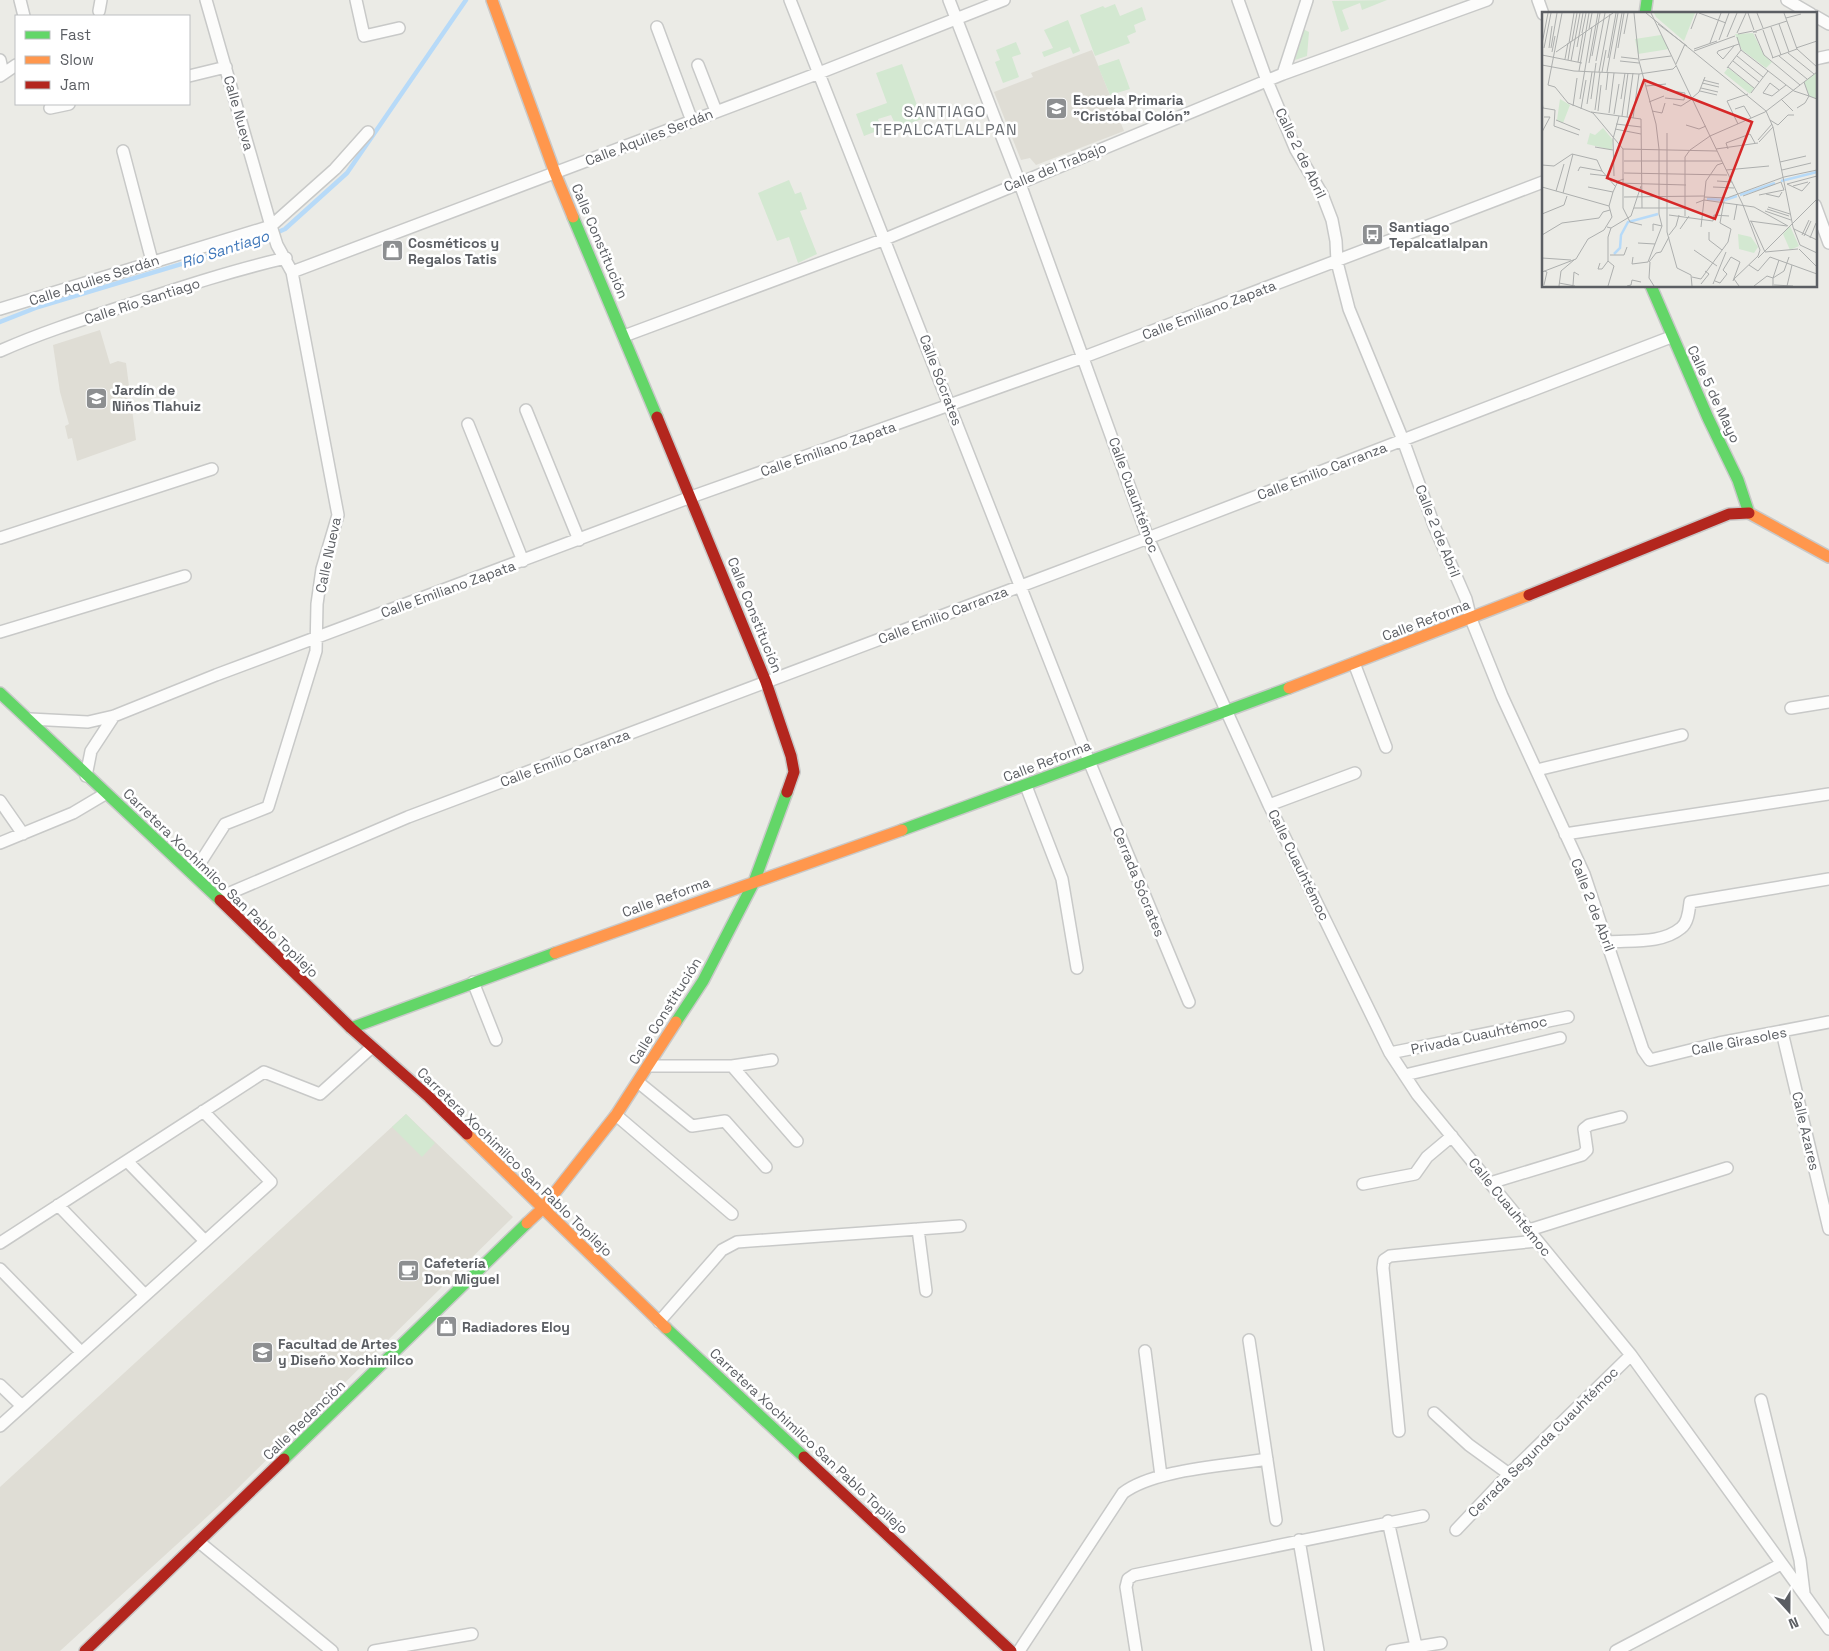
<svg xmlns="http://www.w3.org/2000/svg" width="1829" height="1651" font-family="'Space Grotesk',sans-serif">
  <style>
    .education { fill: #dfddd5 }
    .green { fill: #d3e8d1 }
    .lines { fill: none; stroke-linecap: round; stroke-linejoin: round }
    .stream { stroke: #b7daf8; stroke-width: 4.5 }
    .street-casing { stroke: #c8c9c8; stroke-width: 14 }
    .fast-casing { stroke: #c9c9c9; stroke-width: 14 }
    .slow-casing { stroke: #c9c9c9; stroke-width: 14 }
    .jam-casing { stroke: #c9c9c9; stroke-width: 14 }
    .street { stroke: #fcfcfb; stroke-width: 11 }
    .fast { stroke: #63d668; stroke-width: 11 }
    .slow { stroke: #ff974d; stroke-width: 11 }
    .jam { stroke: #b3261e; stroke-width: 11 }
    .labels { text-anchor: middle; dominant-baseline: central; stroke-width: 5; stroke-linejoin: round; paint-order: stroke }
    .poi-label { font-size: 14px; font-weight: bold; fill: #5b5e63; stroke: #fff; text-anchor: start }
    .street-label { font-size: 14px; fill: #5b5e63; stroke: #fff }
    .water-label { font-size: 15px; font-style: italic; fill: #4078ba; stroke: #fff }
    .quarter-label { font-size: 16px; letter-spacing: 1px; fill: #6c7075; stroke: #fff }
    .inset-river { fill: none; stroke: #b7daf8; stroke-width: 2.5 }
    .inset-road { fill: none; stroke: #adafae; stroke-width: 1 }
    .view { fill: #d62828; fill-opacity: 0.15; stroke: #d62828; stroke-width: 2.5 }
    .inset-edge { fill: none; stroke: #5b5e63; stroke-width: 2.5 }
  </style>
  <rect width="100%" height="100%" fill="#ebebe6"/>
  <path class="education" d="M1092 50 1124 131 1036 165 1030 158 1021 160 994 92 1033 77 1031 73Z
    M100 330 110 364 118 361 126 363 136 440 77 461 72 438 68 439 65 426 69 424 60 392 53 345Z
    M406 1114 513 1217 232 1494 60 1651H0V1487Z"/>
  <path class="green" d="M1387 0 1362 10 1360 3 1342 10 1349 29 1341 32 1332 1Z
    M1115 4 1120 16 1142 7 1146 20 1134 25 1136 32 1127 36 1130 43 1095 56 1080 15 1103 6 1105 8Z
    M1068 20 1080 51 1073 54 1070 47 1044 57 1042 52 1053 48 1044 30Z
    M1303 29 1309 32 1307 56 1295 60Z
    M1016 42 1021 54 1012 57 1019 77 1003 83 995 62 1000 60 996 50Z
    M1119 59 1130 89 1110 95 1098 66Z
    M902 64 922 119 897 128 891 115 878 119 882 129 864 136 856 114 887 103 876 73Z
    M789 180 795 194 801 192 807 209 800 211 817 254 798 263 789 237 777 241 758 193Z
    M406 1114 435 1143 422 1157 392 1127Z"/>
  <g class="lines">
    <path class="stream" d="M0 322 38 307 258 241 285 229 347 173 466 0"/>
    <defs>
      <path id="street" d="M20 0 24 16
        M206 0 271 226 335 169 368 132
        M356 0 364 36 399 28
        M790 0 1089 761 1189 1002
        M949 0 1019 181 1148 538 1269 805 1390 1053 1417 1094 1631 1355 1829 1629
        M1238 0 1267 81 1296 150 1322 194 1332 220 1336 241 1337 262 1349 309 1403 440 1435 528 1466 599 1471 619 1502 696 1584 874 1643 1050 1650 1060 1719 1043 1829 1022
        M1538 0 1543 14
        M1787 0 1811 14
        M99 11 101 0
        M1815 16 1829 24
        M657 27 692 121
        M1815 59 1829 56
        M0 60 3 74
        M698 65 716 111
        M1283 74 1307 0
        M0 76 16 65
        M189 76 226 67
        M50 108 69 104
        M123 151 152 261
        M1815 205 1829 243
        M292 272 819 73 1004 0
        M0 309 271 226 277 245 292 272 338 515 322 569 317 604 316 651 268 807 225 824 193 874
        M624 336 885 239 1283 74 1487 0
        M0 351C38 334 78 321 118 308 173 290 229 271 286 258
        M526 410 579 540
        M468 424 523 561
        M0 538 212 469
        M0 632 185 576
        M1354 663 1386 747
        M1791 708 1829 702
        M30 719 88 722 114 716 216 675 691 497 1084 357 1543 182
        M1537 770 1682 735
        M86 776 91 751 114 716
        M1026 786 1062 879 1077 968
        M0 801 23 834
        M1269 805 1355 773
        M1565 834 1829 794
        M0 843 73 813 105 794
        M218 898 408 817 1148 538 1671 337
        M1608 942C1631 940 1662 944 1681 928 1688 923 1689 911 1690 902L1829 879
        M473 982 496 1040
        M1782 1032 1829 1229
        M1390 1053 1568 1017
        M650 1066H732L772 1060
        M732 1066 797 1141
        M1405 1075 1560 1038
        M638 1082 692 1126 725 1121 766 1167
        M616 1115 732 1214
        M127 1161 205 1241
        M1490 1183 1582 1155 1587 1150 1584 1129 1589 1125 1621 1117
        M1363 1184 1415 1174 1427 1157 1452 1136
        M58 1205 145 1295
        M918 1229 926 1291
        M1529 1230 1727 1168
        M0 1243 264 1072 320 1094 372 1047
        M0 1269 81 1352
        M659 1322 722 1250 737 1242 960 1226
        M1249 1340 1276 1520
        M1145 1351 1161 1476
        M0 1385 22 1406
        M1761 1400 1800 1560 1804 1593
        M1434 1413 1469 1445 1509 1474
        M0 1426 271 1182 203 1111
        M1399 1431 1383 1268 1384 1260 1390 1256 1537 1241
        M1388 1521 1416 1646
        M1456 1530 1509 1474 1631 1355
        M1299 1540 1318 1651
        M199 1542 332 1651
        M374 1651 472 1634
        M1019 1651 1123 1493C1154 1469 1227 1466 1267 1459
        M1136 1651 1126 1587 1128 1579 1134 1575 1423 1516
        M1392 1651 1441 1643
        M1616 1651 1781 1564"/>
      <path id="fast" d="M1645 14 1647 0
        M573 217 657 417
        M1651 286 1708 418 1738 480 1749 513
        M0 693 220 900
        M902 830 1289 688
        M676 1022 703 981 754 882 787 792
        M351 1028 555 953
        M666 1328 804 1457
        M284 1459 527 1223"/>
      <path id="slow" d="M492 0 555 173 573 217
        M1749 513 1829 557
        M1289 688 1529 595
        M555 953 902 830
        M467 1134 666 1328
        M527 1223 542 1209 616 1115 676 1022"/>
      <path id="jam" d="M657 417 766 682 791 756 794 772 787 792
        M1529 595 1729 514 1749 513
        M220 900 351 1028 429 1097 467 1134
        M804 1457 1011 1651
        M85 1651 284 1459"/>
    </defs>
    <use href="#street" class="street-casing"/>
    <use href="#fast" class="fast-casing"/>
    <use href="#slow" class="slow-casing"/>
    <use href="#jam" class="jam-casing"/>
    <use href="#street" class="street"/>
    <use href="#fast" class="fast"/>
    <use href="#slow" class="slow"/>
    <use href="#jam" class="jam"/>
  </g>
  <defs>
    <symbol id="school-square" viewBox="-11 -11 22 22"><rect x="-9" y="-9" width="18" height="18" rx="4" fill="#8d8f91" stroke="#fff"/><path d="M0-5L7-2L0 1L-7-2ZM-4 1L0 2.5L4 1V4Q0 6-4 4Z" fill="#fff"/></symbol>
    <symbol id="bus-square" viewBox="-11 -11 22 22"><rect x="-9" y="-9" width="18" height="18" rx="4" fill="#8d8f91" stroke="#fff"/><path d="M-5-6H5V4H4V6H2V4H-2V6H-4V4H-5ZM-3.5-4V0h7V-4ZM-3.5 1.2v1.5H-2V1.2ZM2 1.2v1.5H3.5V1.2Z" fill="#fff"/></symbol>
    <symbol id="shop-square" viewBox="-11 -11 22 22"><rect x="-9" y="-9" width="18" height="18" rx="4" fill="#8d8f91" stroke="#fff"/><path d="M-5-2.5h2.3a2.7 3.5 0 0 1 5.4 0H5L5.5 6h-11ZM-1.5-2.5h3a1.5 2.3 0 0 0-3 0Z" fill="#fff"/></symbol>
    <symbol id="cafe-square" viewBox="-11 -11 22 22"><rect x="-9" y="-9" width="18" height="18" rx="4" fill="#8d8f91" stroke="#fff"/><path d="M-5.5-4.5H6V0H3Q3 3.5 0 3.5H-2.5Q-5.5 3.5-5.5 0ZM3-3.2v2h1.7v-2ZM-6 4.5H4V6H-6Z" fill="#fff"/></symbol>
    <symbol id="university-square" viewBox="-11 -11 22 22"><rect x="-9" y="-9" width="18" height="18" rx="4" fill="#8d8f91" stroke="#fff"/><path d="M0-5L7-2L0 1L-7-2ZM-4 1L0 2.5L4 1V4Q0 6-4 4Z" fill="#fff"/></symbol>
  </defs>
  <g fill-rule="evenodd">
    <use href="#school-square" x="1044" y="96" width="25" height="25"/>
    <use href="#bus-square" x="1360" y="222" width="25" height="25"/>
    <use href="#shop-square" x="380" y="238" width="25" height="25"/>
    <use href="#school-square" x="84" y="386" width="25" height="25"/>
    <use href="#cafe-square" x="396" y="1258" width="25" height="25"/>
    <use href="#shop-square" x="434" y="1314" width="25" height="25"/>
    <use href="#university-square" x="250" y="1340" width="25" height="25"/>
  </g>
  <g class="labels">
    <g class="poi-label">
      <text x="1073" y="100">Escuela Primaria<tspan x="1073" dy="16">"Cristóbal Colón"</tspan></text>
      <text x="1389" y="227">Santiago<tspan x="1389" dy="16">Tepalcatlalpan</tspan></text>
      <text x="408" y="243">Cosméticos y<tspan x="408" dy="16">Regalos Tatis</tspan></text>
      <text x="112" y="390">Jardín de<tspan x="112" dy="16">Niños Tlahuiz</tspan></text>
      <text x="424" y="1263">Cafetería<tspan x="424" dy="16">Don Miguel</tspan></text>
      <text x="462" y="1327">Radiadores Eloy</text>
      <text x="278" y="1344">Facultad de Artes<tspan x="278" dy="16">y Diseño Xochimilco</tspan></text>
    </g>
    <g class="street-label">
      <text transform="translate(239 113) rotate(74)">Calle Nueva</text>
      <text transform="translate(649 137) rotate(-21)">Calle Aquiles Serdán</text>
      <text transform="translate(1301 153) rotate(64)">Calle 2 de Abril</text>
      <text transform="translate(1055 167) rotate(-22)">Calle del Trabajo</text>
      <text transform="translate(600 241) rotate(67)">Calle Constitución</text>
      <text transform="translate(94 280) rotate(-18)">Calle Aquiles Serdán</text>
      <text transform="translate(142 301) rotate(-18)">Calle Río Santiago</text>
      <text transform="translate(1209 310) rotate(-21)">Calle Emiliano Zapata</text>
      <text transform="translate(941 380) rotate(69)">Calle Sócrates</text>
      <text transform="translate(1714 394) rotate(65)">Calle 5 de Mayo</text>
      <text transform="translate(828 449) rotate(-19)">Calle Emiliano Zapata</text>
      <text transform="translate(1322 471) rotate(-21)">Calle Emilio Carranza</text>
      <text transform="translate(1134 495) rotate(70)">Calle Cuauhtémoc</text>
      <text transform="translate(1438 531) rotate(68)">Calle 2 de Abril</text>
      <text transform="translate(328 555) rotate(-78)">Calle Nueva</text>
      <text transform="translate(448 589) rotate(-20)">Calle Emiliano Zapata</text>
      <text transform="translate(755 615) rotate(68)">Calle Constitución</text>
      <text transform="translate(943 615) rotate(-21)">Calle Emilio Carranza</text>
      <text transform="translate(1426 620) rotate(-21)">Calle Reforma</text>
      <text transform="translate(565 758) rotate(-21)">Calle Emilio Carranza</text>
      <text transform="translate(1047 761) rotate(-21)">Calle Reforma</text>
      <text transform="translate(1299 865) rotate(64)">Calle Cuauhtémoc</text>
      <text transform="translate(1139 882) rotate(68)">Cerrada Sócrates</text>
      <text transform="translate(221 883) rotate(44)">Carretera Xochimilco San Pablo Topilejo</text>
      <text transform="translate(666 897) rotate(-20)">Calle Reforma</text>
      <text transform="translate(1593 905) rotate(69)">Calle 2 de Abril</text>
      <text transform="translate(665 1011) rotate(-58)">Calle Constitución</text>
      <text transform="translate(1479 1035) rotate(-12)">Privada Cuauhtémoc</text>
      <text transform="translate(1739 1041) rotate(-11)">Calle Girasoles</text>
      <text transform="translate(1806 1131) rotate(77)">Calle Azares</text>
      <text transform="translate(515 1162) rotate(44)">Carretera Xochimilco San Pablo Topilejo</text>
      <text transform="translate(1510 1207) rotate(51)">Calle Cuauhtémoc</text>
      <text transform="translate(304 1420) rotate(-44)">Calle Redención</text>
      <text transform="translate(809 1441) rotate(43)">Carretera Xochimilco San Pablo Topilejo</text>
      <text transform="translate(1543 1442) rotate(-45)">Cerrada Segunda Cuauhtémoc</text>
    </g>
    <g class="water-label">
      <text transform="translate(225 249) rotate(-18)">Río Santiago</text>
    </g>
    <g class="quarter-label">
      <text x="945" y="111">SANTIAGO<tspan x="945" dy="18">TEPALCATLALPAN</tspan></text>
    </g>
  </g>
  <g transform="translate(1542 12)">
    <rect width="275" height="275" fill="#ebebe6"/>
    <path d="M112 1H153L142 29 114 5ZM211 21 222 43 230 50 224 56 200 38 193 22ZM119 23 127 37 96 42 93 27ZM186 56 212 76 208 82 182 61ZM275 60V87L267 84 262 70ZM18 87 28 93 21 111 15 108ZM61 116 71 128 70 138 45 132 48 121 53 123ZM248 214 257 234 248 238 241 222ZM196 222 209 225 216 235 212 241 197 237Z" fill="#d3e8d1"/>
    <path class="inset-river" d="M239 169 275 160M198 183 233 171M165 187 183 188 195 184M72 242 78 236 79 223 86 210 116 202"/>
    <path class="inset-road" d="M20 1 6 73 13 75 26 91 51 101 81 137M92 1 97 49 114 112 117 137V202L120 214 106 250M104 1 224 99 231 115 251 215M109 1 201 193 218 238 216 244 192 267 197 274M157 1 184 11M206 1 212 18M215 1 221 16M242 1 255 37 275 55M244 6 259 2M116 12 145 34M237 12 247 40M229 15 239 43M47 17 50 1M149 17 155 1M221 18 231 46M44 19 47 1M215 20H211L245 9M40 21 44 1M195 21 204 1M82 22 86 1M196 22 211 19M213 22 222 43 258 73M185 25 195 1M195 25 199 38 252 79 267 84 263 91 255 96M177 28 187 1M30 29 35 1M27 31 32 1M168 31 179 1M0 32 6 1M192 34 181 47 175 41 176 39 197 32M35 35 41 1M2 36 9 1M7 36 10 14M9 36 15 1M76 36 82 1M254 36 275 29M152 37 175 29M152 39 193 24M10 40 13 24M14 40 71 1M246 41 272 62M0 43 40 51M50 44 58 1M195 44 221 65M237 44 265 67M79 45 96 47M66 46 74 1M230 46 255 37M23 47 26 31M72 47 80 1M26 48 29 29M98 48 129 44M29 49 38 1M54 49 63 1M78 49 97 51M191 49 217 70M36 50 41 21M47 51 56 1M134 52 143 32M0 53 32 59 97 62 131 57 134 54M186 55 212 76M185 56 199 38M37 59 44 19M57 60 68 2M60 60 64 38M65 60 76 1M161 68 177 72M262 70 267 84 275 87M160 71 177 75M104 74 124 72M159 76 176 80M64 78 66 60M237 78 228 71 221 81 230 84 244 73M158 79 175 83M209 81 226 59M123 86 142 88 143 81 125 78M150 86 157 80 163 65M38 87 50 15M49 87 54 51M79 87 83 61M239 87 251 99M0 90 1 96 13 98M107 90 122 84M45 92 50 60M131 92 139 94 150 87M31 94 35 66M39 97 44 68M193 97 202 94 209 106M13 98 12 114 37 123M53 98 58 60M56 99 59 73M110 99 120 101 123 91M49 100 99 107 100 196M67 101 72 61M72 102 77 72M80 104 86 61M85 105 91 61M91 106 97 62M14 108 38 118M228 108 236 113 246 103H252M74 112 99 115M196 112 185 89 206 82M144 113 157 117 164 114M73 117 99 122M0 120 8 105H2M125 121V220L135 256 149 263 150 274M216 128 230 112M217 130 231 115M53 135 71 138M81 137 175 139M81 137V196L88 210 100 213M174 137 216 131M186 137 184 131 208 122 213 131M82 149H180M238 150 264 144M181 151 175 153 164 169 162 188 212 195 246 214M0 153 12 154 30 142 55 148 60 159 73 174M184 158 227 154M240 158 269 151M36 159 38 155 60 159M82 161 185 163M48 162 66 164M72 164 71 127 77 104M175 169 190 170M268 170 260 179 245 172 275 164M75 171 144 173M251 174 266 170M0 175 67 194M46 175 71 180M171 175 192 176M14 179 22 152M21 181 31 142M224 182 237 185 240 180M217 183 242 178M201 184 239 170 242 178M82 185 162 184M162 185 185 186 242 165 275 158M154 191 162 188 159 215M226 195 248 202M92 196H143M225 197 247 204M223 199 249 208M0 202 22 193 25 184M127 203 171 209 172 203 187 204M143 204V145L148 138 168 124 223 100 275 60M192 208 195 192M208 209 245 214M209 209 223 240 256 237M65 215 69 216 89 204 99 174M251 215 258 233 275 241M138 217 147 204M252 217 275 228M111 219V212L120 214M167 220V228L180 238M0 223 20 211 57 206 61 200 68 198M127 223 134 214 137 203M260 223 267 208M262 224 269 209M268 226 274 211M96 231 113 232M257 237 275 255M152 238 175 254M68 243H82L85 235M91 245 90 252 106 250M0 246 29 248M216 246 275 187M107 250 114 241 119 240 127 225M108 250 107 266 112 274M58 251 56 257H60L66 249M207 253 216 259 228 245 275 262M0 260 34 247 46 227 62 218 70 205 67 194 71 180 76 169 82 167M150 265 159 267 186 230 189 217 178 211 182 189M231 266 242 259 247 245M231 266 237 248M173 269 178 271 185 262 181 258 189 245 198 250 191 269M17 271 33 274M159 272 167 262 163 259M171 272 184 240M2 273 5 260 2 259M31 273 32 260 37 263M232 273 251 274M17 274 19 259 32 248M66 274 72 254 66 249V225L69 216M85 274 89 273 90 268 99 270M212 274 225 264 231 266V274M245 274 250 253"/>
    <path class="view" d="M102 68 210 110 173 207 65 166Z"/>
    <rect width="275" height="275" class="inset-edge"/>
  </g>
  <rect x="15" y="15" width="175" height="90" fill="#ffffff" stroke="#bdbfc1"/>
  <rect x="25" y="31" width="25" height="8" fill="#63d668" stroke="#bdbfc1"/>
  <text x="60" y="40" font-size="15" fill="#5b5e63">Fast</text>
  <rect x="25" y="56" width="25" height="8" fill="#ff974d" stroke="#bdbfc1"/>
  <text x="60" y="65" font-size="15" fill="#5b5e63">Slow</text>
  <rect x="25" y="81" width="25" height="8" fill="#b3261e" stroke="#bdbfc1"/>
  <text x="60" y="90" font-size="15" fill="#5b5e63">Jam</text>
  <g transform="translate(1789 1611) rotate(159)" stroke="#ffffff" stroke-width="4" paint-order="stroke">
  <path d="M0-4L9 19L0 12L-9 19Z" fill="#5b5e63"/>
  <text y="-8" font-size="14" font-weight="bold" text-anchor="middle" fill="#5b5e63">N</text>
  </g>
</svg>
